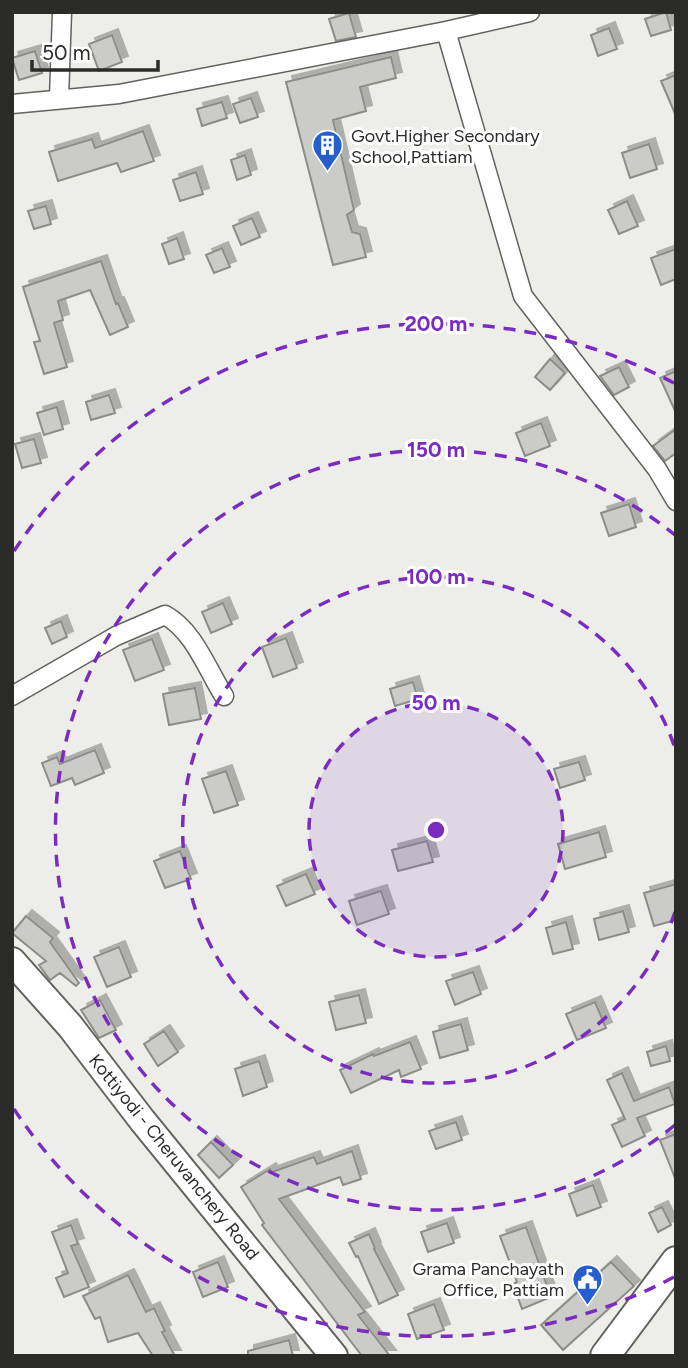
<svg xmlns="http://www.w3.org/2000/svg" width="688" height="1368" font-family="Figtree,sans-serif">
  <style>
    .building { fill: #cbccc7; stroke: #8c8c88; stroke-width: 2; filter: url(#shadow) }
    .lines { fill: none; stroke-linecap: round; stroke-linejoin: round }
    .street-casing { stroke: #62635e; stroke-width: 21 }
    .secondary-casing { stroke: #62635e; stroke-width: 30 }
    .primary-casing { stroke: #62635e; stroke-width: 32 }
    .street { stroke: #fff; stroke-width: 18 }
    .secondary { stroke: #fff; stroke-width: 26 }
    .primary { stroke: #fff; stroke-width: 28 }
    .ring { fill: none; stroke: #7b2cbf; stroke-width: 3.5; stroke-dasharray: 12 9 }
    .labels { text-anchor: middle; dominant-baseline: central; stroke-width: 6; stroke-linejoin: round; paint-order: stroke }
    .poi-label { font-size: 18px; fill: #2b2b29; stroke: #fff; text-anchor: start }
    .street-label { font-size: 18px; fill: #2b2b29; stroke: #fff }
    .centre { fill: #7b2cbf; stroke: #fff; stroke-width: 3.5 }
    .ring-label { font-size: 21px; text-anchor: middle; font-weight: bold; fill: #7b2cbf; stroke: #fff; stroke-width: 6; stroke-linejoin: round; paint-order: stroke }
  </style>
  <defs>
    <filter id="shadow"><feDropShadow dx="6" dy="-6" stdDeviation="0" flood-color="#0004"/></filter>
  </defs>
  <rect width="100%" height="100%" fill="#edeee9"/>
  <path class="building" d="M666 12 671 30 651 36 645 19Z
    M349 13 356 37 336 41 329 19Z
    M609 28 617 49 598 56 591 35Z
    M112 35 122 62 99 71 89 44Z
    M35 51 42 73 19 80 12 58Z
    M391 57 396 78 360 87 366 111 333 120 354 210 347 215 352 232 360 234 366 257 333 265 286 82Z
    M676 75V116L661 81Z
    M251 98 258 117 240 123 233 104Z
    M222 102 227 118 202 126 197 109Z
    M143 131 154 161 121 172 117 163 58 181 49 152 92 139 95 148Z
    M649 144 657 169 630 178 622 153Z
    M245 155 251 175 237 180 231 160Z
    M196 172 203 194 180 201 173 180Z
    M627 201 638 226 619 234 608 210Z
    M46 206 51 224 34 229 28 211Z
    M252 218 260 237 241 245 233 226Z
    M177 238 184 259 169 264 162 244Z
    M222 248 230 267 214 273 206 255Z
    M676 249V279L661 285 651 258Z
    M101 261 116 304 118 303 128 327 110 335 90 290 58 301 63 320 54 323 67 367 44 374 34 342 40 341 23 287Z
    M550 359 565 373 550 390 535 377Z
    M619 367 629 387 614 395 600 376Z
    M676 371V413L660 378Z
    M109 395 115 413 91 420 86 402Z
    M57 407 63 429 44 435 37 413Z
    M541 423 550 446 525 456 516 433Z
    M676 429V453L665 461 653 446Z
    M34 439 41 463 22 468 15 444Z
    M629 504 636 527 609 536 601 513Z
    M223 603 232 624 211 633 202 612Z
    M61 621 67 637 52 644 45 628Z
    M286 638 297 668 273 677 262 647Z
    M152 639 164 670 135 681 123 650Z
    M413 682 418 699 395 706 390 689Z
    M195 688 201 719 169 725 163 694Z
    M95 750 104 773 75 785 72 778 51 786 42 763 57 757 60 764Z
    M579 762 585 780 560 788 554 769Z
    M226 771 238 805 214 813 202 779Z
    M599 832 606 857 565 869 558 844Z
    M427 841 433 862 398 871 392 850Z
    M180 851 191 879 165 888 154 861Z
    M306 874 315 894 286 906 277 886Z
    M676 884V920L654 926 644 893Z
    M381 891 389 914 357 925 349 901Z
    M623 911 629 932 599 940 594 919Z
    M26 916 53 938 50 942 79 983 76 986 60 973 50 980 39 965 46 961 12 933Z
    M566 922 573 949 553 954 546 928Z
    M119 947 131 977 107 987 94 957Z
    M473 972 481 994 455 1005 446 981Z
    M359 995 366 1023 336 1030 329 1002Z
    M100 1000 116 1030 99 1038 81 1010Z
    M595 1002 606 1028 577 1040 566 1014Z
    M461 1024 468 1050 440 1058 433 1032Z
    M164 1031 178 1052 158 1066 144 1044Z
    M410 1042 421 1069 401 1077 399 1070 351 1093 340 1070 373 1054 374 1056Z
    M666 1046 670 1061 651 1066 647 1052Z
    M259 1061 267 1087 243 1096 235 1069Z
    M622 1073 634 1101 669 1087 675 1104 637 1118 645 1136 622 1147 612 1125 625 1119 607 1080Z
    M456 1122 462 1140 436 1149 429 1131Z
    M676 1134V1178H675L660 1140Z
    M211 1142 233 1165 219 1178 198 1155Z
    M352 1151 361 1179 343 1185 340 1177 279 1199 365 1312 358 1315 390 1356H362L262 1225 264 1223 241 1187 270 1169 272 1172 314 1157 317 1164Z
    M593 1185 601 1207 577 1216 569 1194Z
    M662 1207 671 1225 658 1232 649 1213Z
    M447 1223 454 1243 428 1252 421 1232Z
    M71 1225 78 1244 71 1246 89 1287 64 1297 56 1278 68 1273 52 1232Z
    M526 1227 551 1297 522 1309 513 1284 517 1282 500 1236Z
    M369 1234 375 1248 374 1249 398 1295 379 1304 358 1256 356 1257 349 1243Z
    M218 1262 228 1287 203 1297 193 1272Z
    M611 1262 634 1286 563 1350 541 1325Z
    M128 1275 146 1312 154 1308 165 1331 162 1332 175 1356H153L138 1333 108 1342 100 1317 95 1319 83 1296Z
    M434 1304 444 1330 417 1339 408 1314Z
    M289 1340 293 1356H248V1351Z"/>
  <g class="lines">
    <defs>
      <path id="street" d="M446 31 523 296 657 469 676 501
        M59 98 62 12
        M12 104 119 94 446 31 530 12
        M12 696 116 636 165 615C194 631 207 669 224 696"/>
      <path id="secondary" d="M12 961 70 1026 142 1120 334 1356"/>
      <path id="primary" d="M605 1356 676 1261"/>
    </defs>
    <use href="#street" class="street-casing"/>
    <use href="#secondary" class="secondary-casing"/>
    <use href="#primary" class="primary-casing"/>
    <use href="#street" class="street"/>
    <use href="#secondary" class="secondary"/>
    <use href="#primary" class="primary"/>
  </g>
  <circle cx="436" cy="830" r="127" fill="#7b2cbf" fill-opacity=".12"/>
  <g class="ring">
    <circle cx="436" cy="830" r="127"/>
    <path d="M675 912A253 253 0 1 1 675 748"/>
    <path d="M675 1125A380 380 0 1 1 675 535"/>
    <path d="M674 1277A506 506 0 0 1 14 1109M14 551A506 506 0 0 1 674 383"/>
  </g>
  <defs>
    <symbol id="building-pin" viewBox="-11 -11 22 30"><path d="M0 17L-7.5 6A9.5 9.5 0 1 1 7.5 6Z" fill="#265ecc" stroke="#fff"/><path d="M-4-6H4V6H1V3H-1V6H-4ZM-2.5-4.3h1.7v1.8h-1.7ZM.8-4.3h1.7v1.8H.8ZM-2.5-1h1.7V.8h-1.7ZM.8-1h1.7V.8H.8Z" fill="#fff"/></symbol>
    <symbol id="civic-pin" viewBox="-11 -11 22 30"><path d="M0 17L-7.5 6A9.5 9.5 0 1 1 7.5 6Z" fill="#265ecc" stroke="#fff"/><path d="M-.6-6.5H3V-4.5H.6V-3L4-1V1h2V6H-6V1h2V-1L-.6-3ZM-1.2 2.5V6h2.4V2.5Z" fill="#fff"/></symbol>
  </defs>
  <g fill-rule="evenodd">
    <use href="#building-pin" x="310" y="128" width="35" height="47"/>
    <use href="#civic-pin" x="570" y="1262" width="35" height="47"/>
  </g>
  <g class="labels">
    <g class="poi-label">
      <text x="351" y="136">Govt.Higher Secondary<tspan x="351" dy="21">School,Pattiam</tspan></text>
      <text x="564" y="1269" text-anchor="end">Grama Panchayath<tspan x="564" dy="21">Office, Pattiam</tspan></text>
    </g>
    <g class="street-label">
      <text transform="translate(174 1157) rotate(51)">Kottiyodi - Cheruvanchery Road</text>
    </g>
  </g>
  <circle cx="436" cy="830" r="10" class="centre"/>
  <g class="ring-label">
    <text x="436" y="331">200 m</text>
    <text x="436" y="457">150 m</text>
    <text x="436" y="584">100 m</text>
    <text x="436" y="710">50 m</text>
  </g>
  <rect width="688" height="1368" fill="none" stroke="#2b2b29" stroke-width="28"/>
  <path d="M32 60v10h126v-10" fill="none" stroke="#2b2b29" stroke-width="3.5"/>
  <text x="42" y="60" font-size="21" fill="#2b2b29" stroke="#ffffff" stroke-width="5" paint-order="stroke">50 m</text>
</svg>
